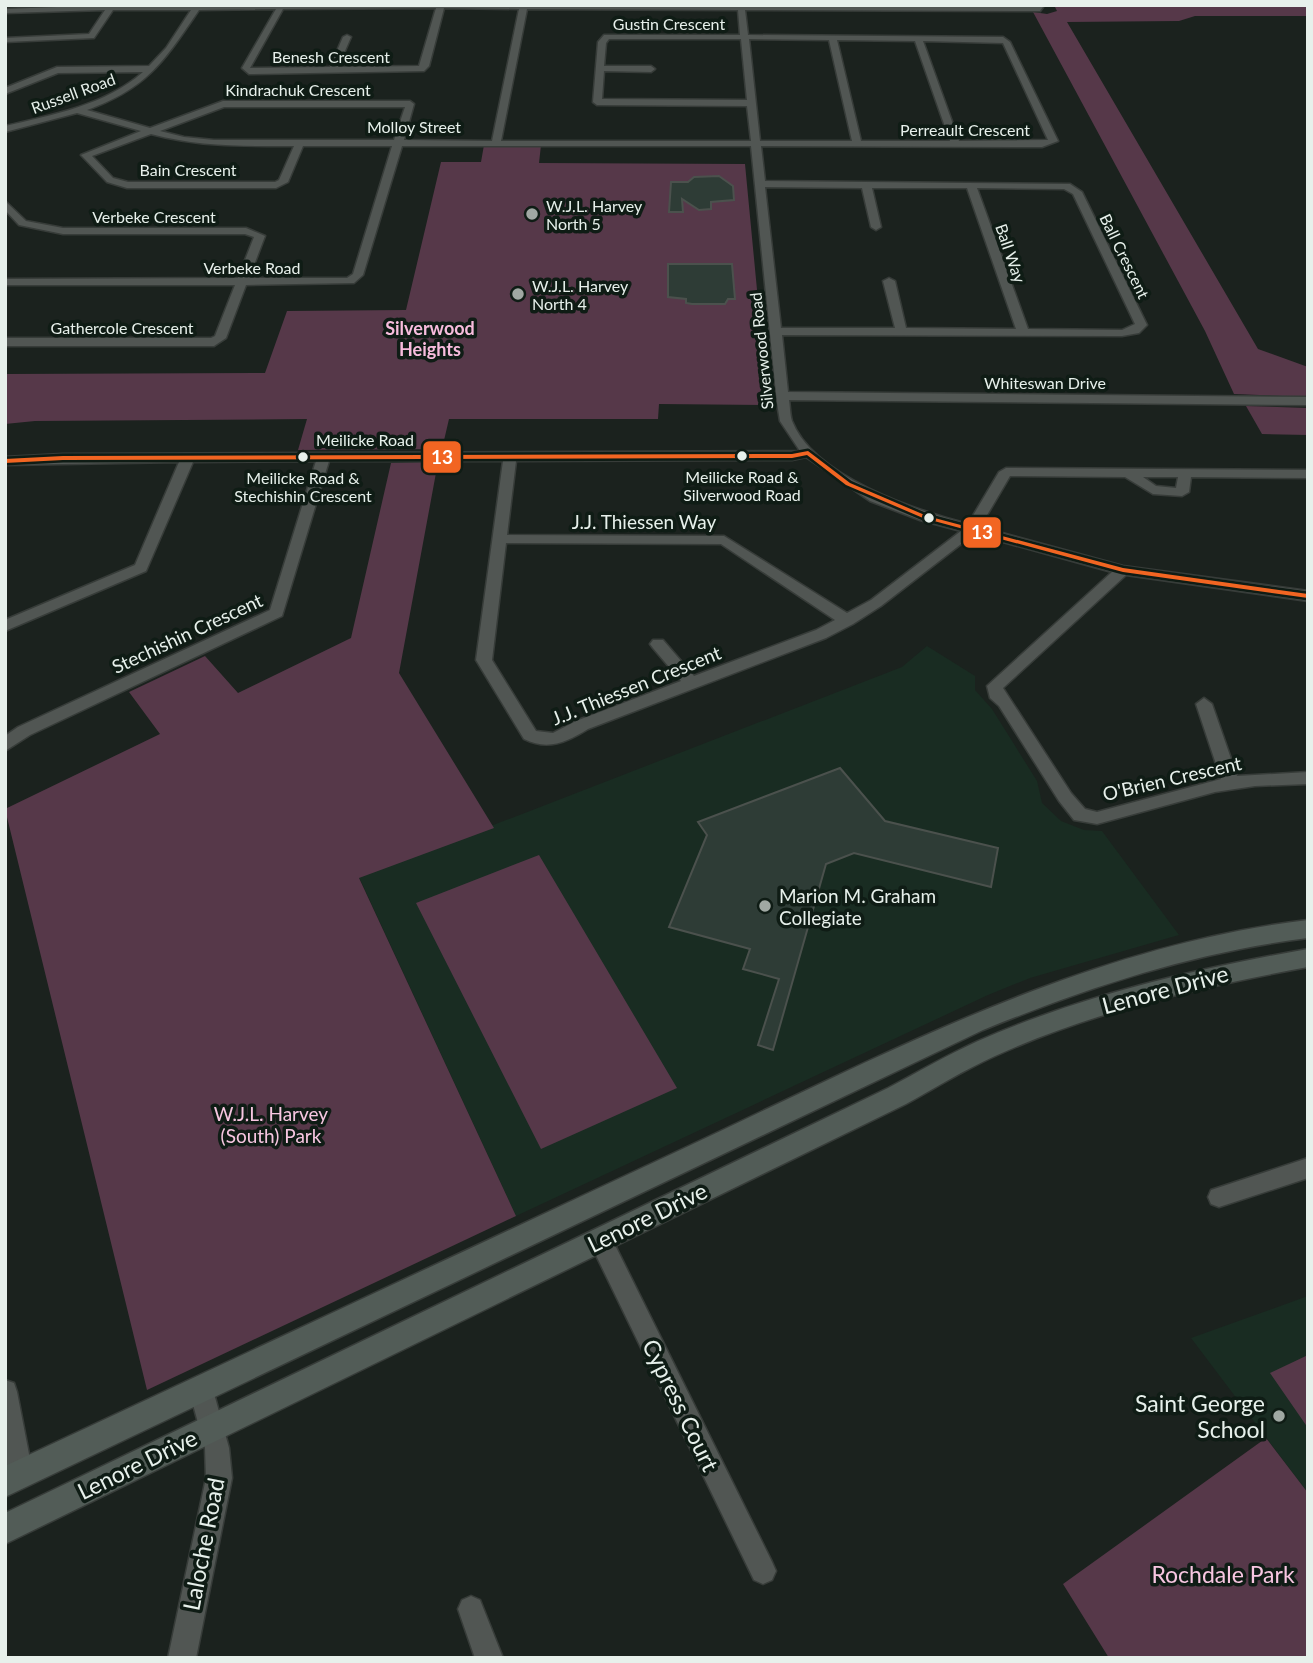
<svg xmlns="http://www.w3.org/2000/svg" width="1313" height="1663" font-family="Lato,sans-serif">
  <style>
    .built { fill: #192c22 }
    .green { fill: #563849 }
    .building { fill: #2e3c36; stroke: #4b514d; stroke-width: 2 }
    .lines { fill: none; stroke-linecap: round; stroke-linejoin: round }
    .minor-casing { stroke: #373c39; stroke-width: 3 }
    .major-casing { stroke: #373c39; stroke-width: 3 }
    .minor { fill: #515653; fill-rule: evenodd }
    .major { fill: #525c57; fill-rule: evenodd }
    .bus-1-casing { stroke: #0f1c15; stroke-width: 5 }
    .bus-1 { fill: #f26522; fill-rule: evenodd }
    .poi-dot { fill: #a0a8a3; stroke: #0f1c15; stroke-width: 2.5 }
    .bus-dot { fill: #e7f0eb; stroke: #0f1c15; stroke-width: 2.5 }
    .labels { text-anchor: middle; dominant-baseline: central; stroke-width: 7; stroke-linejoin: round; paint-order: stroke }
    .far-street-label { font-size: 16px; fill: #e7f0eb; stroke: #0f1c15 }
    .far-poi-label { font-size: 16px; fill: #e7f0eb; stroke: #0f1c15; text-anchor: start }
    .far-bus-label { font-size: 16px; fill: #e7f0eb; stroke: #0f1c15 }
    .far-neighbourhood-label { font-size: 18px; font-weight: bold; fill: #f8bcdd; stroke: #0f1c15 }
    .street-label { font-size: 19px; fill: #e7f0eb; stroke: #0f1c15 }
    .poi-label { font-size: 19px; fill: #e7f0eb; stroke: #0f1c15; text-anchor: start }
    .park-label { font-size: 19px; fill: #f7c6e1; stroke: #0f1c15 }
    .near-street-label { font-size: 23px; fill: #e7f0eb; stroke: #0f1c15 }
    .near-poi-label { font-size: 23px; fill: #e7f0eb; stroke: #0f1c15; text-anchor: end }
    .near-park-label { font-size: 23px; fill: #f7c6e1; stroke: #0f1c15 }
    .line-badge { stroke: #0f1c15; stroke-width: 2.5 }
    .badge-label { font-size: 19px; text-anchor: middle; font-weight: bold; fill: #fff }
  </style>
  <rect width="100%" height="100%" fill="#1b221e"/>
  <path class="built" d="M927 646 975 676V690L992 709 1037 781 1042 803 1061 821 1084 830 1102 831 1179 935 1030 978 988 995 516 1216 359 877 902 667Z
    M1308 1296V1493L1191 1338Z"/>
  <path class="green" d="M1060 5H1308V16H1195L1179 21 1067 22 1258 349 1308 367V397L1234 394 1205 331 1033 12 1047 14 1057 11 1055 7Z
    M484 145H541L539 163 745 164 768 405 659 404 658 419H449L442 449 298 450 307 419 35 421 5 424V374L265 373 287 311 406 310 441 162H481Z
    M1246 406 1308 408V435L1262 434Z
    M438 462 399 673 494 828 359 878 516 1216 147 1390 5 809 160 734 129 692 205 656 238 693 351 638 391 463Z
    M539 855 677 1088 541 1149 416 903Z
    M1308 1355V1428L1270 1373Z
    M1266 1438 1308 1493V1658H1109L1063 1584Z"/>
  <path class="building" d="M719 176 733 186 734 200 711 202V209L699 210 682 199 683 212H669L671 182H688L694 177Z
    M668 264H732L735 299H728L725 304H692L686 303V299L668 297Z
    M840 768 885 821 998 848 991 887 854 853 826 864 773 1050 758 1045 779 979 743 969 750 949 669 927 707 835 698 822Z"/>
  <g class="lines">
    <defs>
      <path id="minor" d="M109 5 1043 7 1040 11 745 10 748 35 1003 37 1010 42 1058 141 1042 147 761 146 765 181 1070 184 1082 192 1147 325 1139 333 1122 336 782 335 788 392 1308 397V405L789 400C790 406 790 415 792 421 814 477 915 510 968 524L999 472 1006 468 1308 470V478L1191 477 1189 492 1182 496 1153 494 1125 477 1010 476 980 527 1123 566 1308 591V601L1126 575 1003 688 1071 793 1085 809 1097 812 1221 779 1196 704 1204 698 1212 704 1237 776 1308 772V784L1255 786 1215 792 1097 824 1080 821 1074 820 1059 801 999 706 990 698 987 686 1112 572 974 534 881 606 853 624 826 638 588 729C567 742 548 751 524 739L476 660 503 461H329L282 616 30 735 5 751V736L18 727 270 610 316 461 193 462 146 571 5 631V620L135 565 179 462 5 465V457L63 454 800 451 780 421 777 403 751 146H402L363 275 354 283 246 285 226 338 214 346H5V338H211L215 336 235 285H5V279L238 278 254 237 245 234H63L19 225 5 210V201L26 221 63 228H246L265 236 249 278H347L353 274 392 146H303L288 182 276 188H127L107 182 81 155 141 131 77 113 5 132V126C52 115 106 105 143 72L58 73 5 94V88L57 67 149 66 166 48 191 10H113L94 38 5 42V38L89 34 105 10 5 13V9ZM436 8 419 66 338 67 351 37 347 35 343 37 330 67 250 68 283 9ZM444 8 519 9 492 141 404 140 414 104 410 101H223L150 128 87 110C148 88 164 61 199 10L276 9 242 68 249 74 424 71 429 66ZM527 9 738 10 740 35H604L598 42 593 102 597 105 747 106 751 141H501ZM609 39H741L747 100 602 99 604 71 651 72 655 69 651 66H604L606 43ZM749 39 829 40 852 141H760ZM837 40 915 41 950 141H861ZM923 41 1003 43 1048 140 959 141ZM224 107H405L394 140H214L184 137 160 131ZM151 134C199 147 245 146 294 146L279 180 275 182H128L113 178 92 156ZM765 187 862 188 871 227 876 230 881 227 872 188H967L1016 329 906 328 895 281 889 278 883 281 895 328H781ZM977 188 1064 189 1073 194 1135 324 1122 330 1028 329ZM806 457 870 501 920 520 961 531 871 600 847 613 724 536 507 535 516 461 792 460ZM1143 477H1178L1176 488 1156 486ZM506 543 721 544 835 620 816 630 694 676 663 640H653L650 644 653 648 681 681 576 721 553 733 536 731 492 660Z
        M1308 1158V1178L1219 1207 1211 1204 1208 1197 1211 1190Z
        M600 1228 608 1231 772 1562 776 1571 772 1580 763 1584 754 1580 592 1247 589 1239 592 1231Z
        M201 1378 210 1381 213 1390 229 1448 232 1478 196 1658H168L206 1478 205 1448 189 1390 192 1381Z
        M5 1380 14 1383 17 1392 33 1475 29 1484 20 1488 11 1484 5 1462Z
        M471 1596 480 1600 503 1658H475L458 1609 462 1600Z"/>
      <path id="major" d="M1308 920V938C1194 952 1089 987 983 1030L5 1497V1466C229 1361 452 1257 676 1152 880 1057 1081 947 1308 920Z
        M1308 949V967C1201 987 1094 1011 995 1056 964 1070 935 1088 906 1104L5 1544V1513L888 1088C918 1072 947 1055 978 1041 1083 995 1195 969 1308 949Z"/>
    </defs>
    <use href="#minor" class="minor-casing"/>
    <use href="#major" class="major-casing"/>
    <use href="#minor" class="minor"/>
    <use href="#major" class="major"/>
    <defs>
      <path id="bus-1" d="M808 451 850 483 927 516 1123 568 1308 594V598L1123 572 923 518 846 485 807 455 792 458 63 460 5 463V459L63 456 792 454Z"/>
    </defs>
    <use href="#bus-1" class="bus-1-casing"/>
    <use href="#bus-1" class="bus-1"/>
  </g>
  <g class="poi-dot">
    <circle cx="532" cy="214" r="7"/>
    <circle cx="518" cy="294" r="7"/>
    <circle cx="765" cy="906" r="7"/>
    <circle cx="1279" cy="1416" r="7"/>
  </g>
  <g class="bus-dot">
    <circle cx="742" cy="456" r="6"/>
    <circle cx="303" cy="457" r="6"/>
    <circle cx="929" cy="518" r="6"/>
  </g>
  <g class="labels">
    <g class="far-street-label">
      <text x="669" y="23">Gustin Crescent</text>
      <text x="331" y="56">Benesh Crescent</text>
      <text x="298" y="89">Kindrachuk Crescent</text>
      <text transform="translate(73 93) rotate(-20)">Russell Road</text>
      <text x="414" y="126">Molloy Street</text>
      <text x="965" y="129">Perreault Crescent</text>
      <text x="188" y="169">Bain Crescent</text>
      <text x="154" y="216">Verbeke Crescent</text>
      <text transform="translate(1011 253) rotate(71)">Ball Way</text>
      <text transform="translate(1125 256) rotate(64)">Ball Crescent</text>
      <text x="252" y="267">Verbeke Road</text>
      <text x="122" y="327">Gathercole Crescent</text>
      <text transform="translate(761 351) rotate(-96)">Silverwood Road</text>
      <text x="1045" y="382">Whiteswan Drive</text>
      <text x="365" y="439">Meilicke Road</text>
    </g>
    <g class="far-poi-label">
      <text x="546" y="205">W.J.L. Harvey<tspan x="546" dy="18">North 5</tspan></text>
      <text x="532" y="285">W.J.L. Harvey<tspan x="532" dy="18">North 4</tspan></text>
    </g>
    <g class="far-bus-label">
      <text x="742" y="476">Meilicke Road &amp;<tspan x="742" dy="18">Silverwood Road</tspan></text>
      <text x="303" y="477">Meilicke Road &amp;<tspan x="303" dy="18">Stechishin Crescent</tspan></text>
    </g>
    <g class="far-neighbourhood-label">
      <text x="430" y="328">Silverwood<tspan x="430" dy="21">Heights</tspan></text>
    </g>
    <g class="street-label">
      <text x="644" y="521">J.J. Thiessen Way</text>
      <text transform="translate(187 633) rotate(-25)">Stechishin Crescent</text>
      <text transform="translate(636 685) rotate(-22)">J.J. Thiessen Crescent</text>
      <text transform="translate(1172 778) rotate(-13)">O'Brien Crescent</text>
    </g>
    <g class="poi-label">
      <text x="779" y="895">Marion M. Graham<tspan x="779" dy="22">Collegiate</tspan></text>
    </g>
    <g class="park-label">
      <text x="271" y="1113">W.J.L. Harvey<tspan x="271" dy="22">(South) Park</tspan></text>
    </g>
    <g class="near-street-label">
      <text transform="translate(1165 989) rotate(-15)">Lenore Drive</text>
      <text transform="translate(647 1217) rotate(-26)">Lenore Drive</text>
      <text transform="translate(681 1405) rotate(64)">Cypress Court</text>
      <text transform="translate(137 1464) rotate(-26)">Lenore Drive</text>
      <text transform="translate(203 1544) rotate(-79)">Laloche Road</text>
    </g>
    <g class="near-poi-label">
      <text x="1265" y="1403">Saint George<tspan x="1265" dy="26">School</tspan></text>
    </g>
    <g class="near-park-label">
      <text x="1223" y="1574">Rochdale Park</text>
    </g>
  </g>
  <g class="line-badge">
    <rect x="422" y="440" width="40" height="34" rx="7" fill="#f26522"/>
    <rect x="962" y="516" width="40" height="33" rx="7" fill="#f26522"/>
  </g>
  <g class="badge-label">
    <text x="442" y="464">13</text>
    <text x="982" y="539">13</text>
  </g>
  <rect width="1313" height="1663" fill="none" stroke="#e7f0eb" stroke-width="14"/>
</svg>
